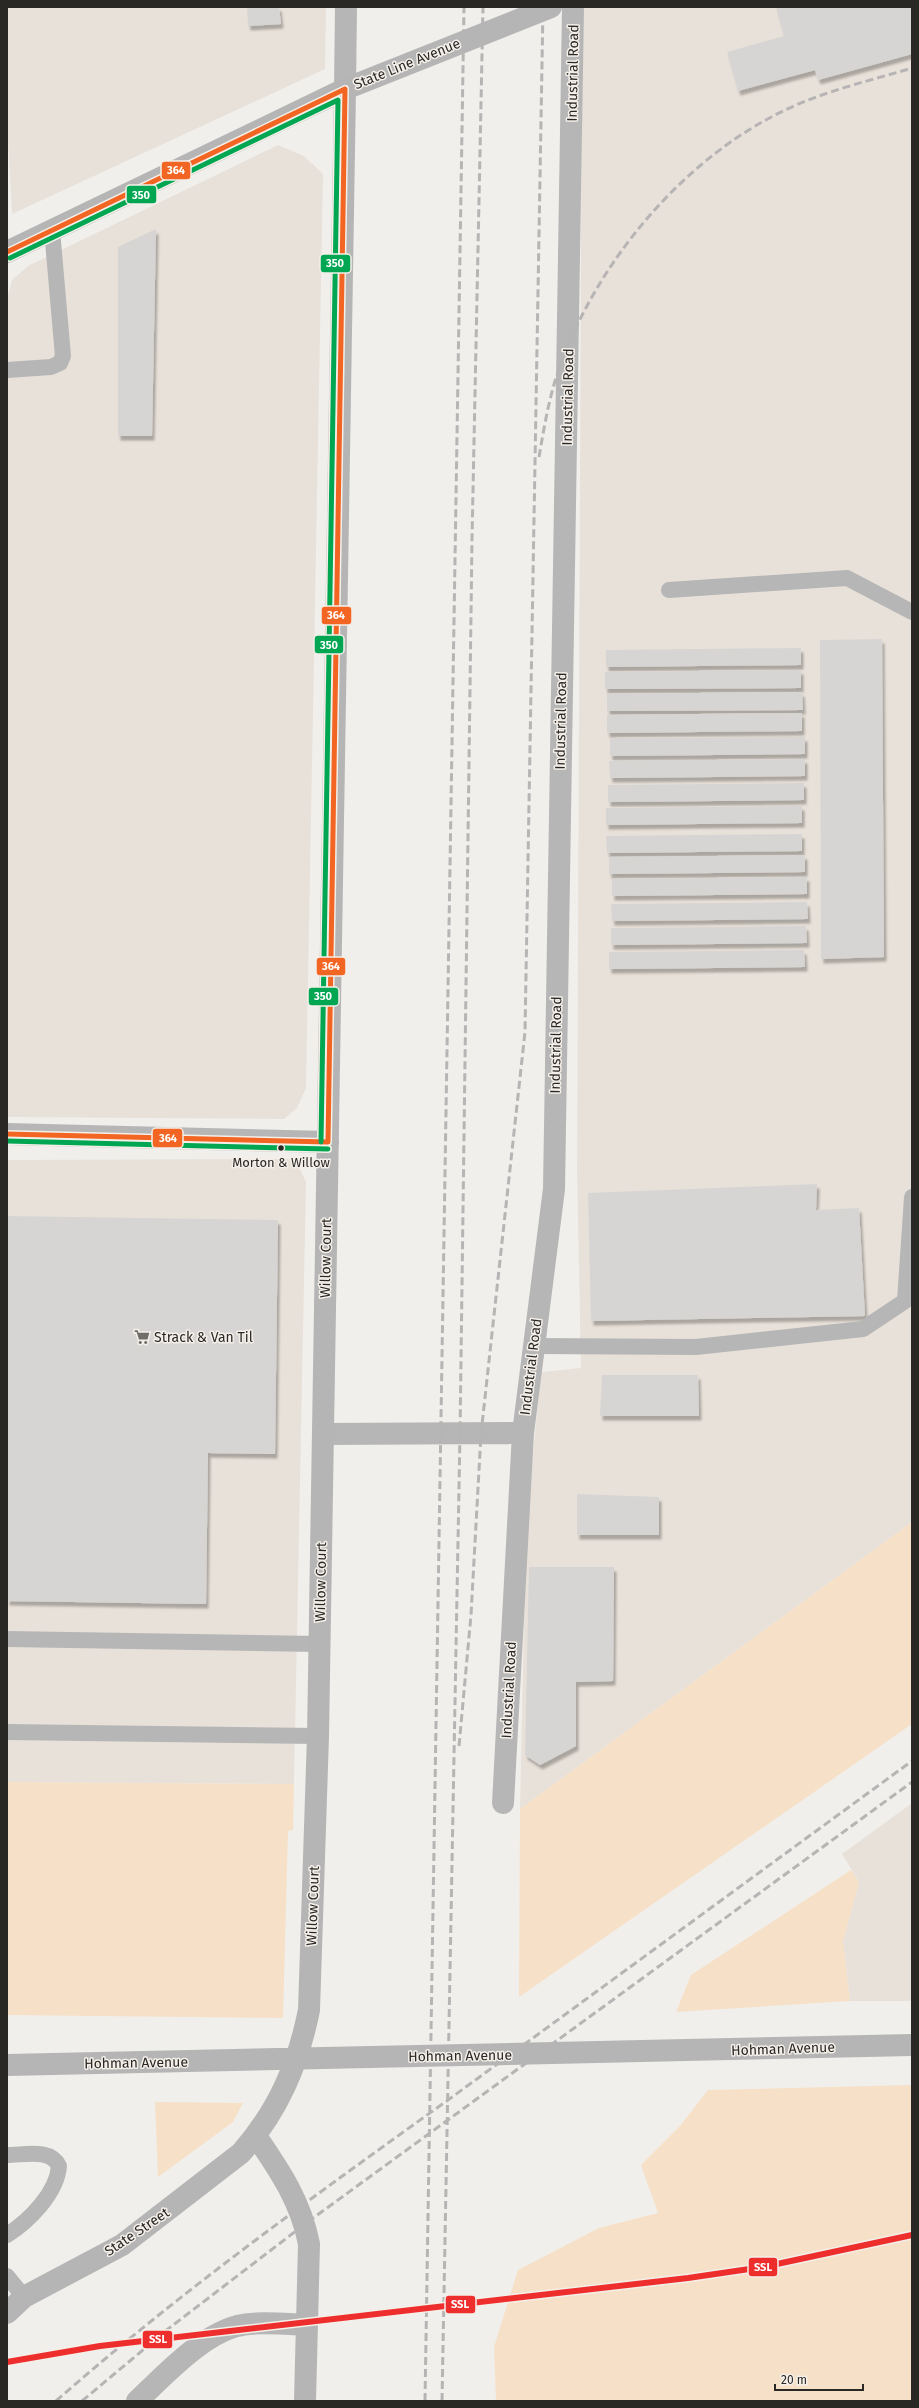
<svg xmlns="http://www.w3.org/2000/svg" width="919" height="2408" font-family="'Fira Sans',sans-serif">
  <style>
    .built { fill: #e8e1d9 }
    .green { fill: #f6e0c7 }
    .building { fill: #d7d5d3; filter: url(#shadow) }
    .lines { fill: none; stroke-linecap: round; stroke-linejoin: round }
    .lane { stroke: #b6b6b6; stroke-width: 16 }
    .street { stroke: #b6b6b6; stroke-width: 22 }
    .secondary { stroke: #b6b5b5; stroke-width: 22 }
    .rail { stroke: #b6b4b4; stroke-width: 3; stroke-dasharray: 8 4; stroke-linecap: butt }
    .bus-1-casing { stroke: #f4efe9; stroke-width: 8 }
    .bus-2-casing { stroke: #f4efe9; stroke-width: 8 }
    .bus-1 { stroke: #f26522; stroke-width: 5 }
    .bus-2 { stroke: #00a651; stroke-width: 5 }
    .rail-1-casing { stroke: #f4efe9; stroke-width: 9 }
    .rail-1 { stroke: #ee2e2d; stroke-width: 6 }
    .bus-dot { fill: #2a2825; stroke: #f4efe9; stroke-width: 1.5 }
    .labels { text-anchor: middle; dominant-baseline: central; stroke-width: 3; stroke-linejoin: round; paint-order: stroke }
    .bus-label { font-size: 13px; fill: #2a2825; stroke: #f4efe9 }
    .street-label { font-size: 14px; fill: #2a2825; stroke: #f4efe9 }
    .poi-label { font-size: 14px; fill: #2a2825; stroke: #f4efe9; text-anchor: start }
    .line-badge { stroke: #f4efe9; stroke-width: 1.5 }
    .badge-label { font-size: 11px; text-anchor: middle; font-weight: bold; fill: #fff }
  </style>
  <defs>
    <filter id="shadow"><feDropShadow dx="2.5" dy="4.5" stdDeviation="1" flood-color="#0004"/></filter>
  </defs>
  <rect width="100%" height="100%" fill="#f1efec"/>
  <path class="built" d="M7 7H326L325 69 12 214 7 124Z
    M582 7H912V1522L520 1809 526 1525 541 1372 581 1368 577 1169Z
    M278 145 304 156 323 174 306 1088 297 1108 284 1119 7 1117V299L12 280 28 266Z
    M289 1159 300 1169 306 1182 294 1784 7 1782V1160Z
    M912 1803V2001H850L843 1942 859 1882 842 1854Z"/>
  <path class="green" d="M912 1522V1724L519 1997 520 1809Z
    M7 1782 294 1784 293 1830 288 1831 283 2018 7 2015Z
    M851 1870 859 1882 843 1942 850 2001 676 2012 691 1975Z
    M912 2085V2401H496L494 2347 518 2270 599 2228 658 2213 641 2165 680 2126 708 2090Z
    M155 2102 243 2103 233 2122 158 2177Z"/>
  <path class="building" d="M247 7H279L281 24 248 26Z
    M776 7H912V54L818 80 815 70 738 91 727 52 784 36Z
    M156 229 152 436H118V247Z
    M882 639 884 957 821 959 820 640Z
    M801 648V665L606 667V650Z
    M801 670V688L605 689V672Z
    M802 692 803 710 607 711V694Z
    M802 713V731L607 733V715Z
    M805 737V754L610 756V738Z
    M805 759V776L610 778 609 761Z
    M804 783V800L608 802V785Z
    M802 806V823L606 825V808Z
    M802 834V851L607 853 606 836Z
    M805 855V872L609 874V857Z
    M807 877V894L612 896V879Z
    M807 902 808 919 612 921 611 904Z
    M806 926 807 943 611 945V928Z
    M804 950 805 967 609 969V952Z
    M817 1184 816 1210 859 1208 865 1316 591 1321 588 1193Z
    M7 1216 278 1220 275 1454 208 1453 206 1604 7 1601Z
    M602 1375H698L699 1416H600Z
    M577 1494 659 1497V1535H577Z
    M529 1567H614L613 1681 576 1682V1746L540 1765 525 1755Z"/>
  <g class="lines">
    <path class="lane" d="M7 370 51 367 60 363 63 356 52 230
      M669 590 847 578 912 612
      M534 1346 696 1347 863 1329 905 1301 912 1197
      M7 1639 319 1644
      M7 1732 318 1736
      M7 2155C25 2155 50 2148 59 2166 57 2193 29 2221 7 2235
      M7 2276 24 2297"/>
    <path class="street" d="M345 89 346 7
      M7 1134 328 1142
      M323 1434 523 1433
      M503 1803 523 1433 554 1189 573 7
      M137 2401C164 2376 200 2336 237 2326 258 2321 284 2324 307 2325"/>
    <path class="secondary" d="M7 252 345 89 551 7
      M7 2065 912 2045
      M256 2136C280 2171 301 2202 309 2244L305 2401
      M7 2313 24 2297 122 2245 241 2153C278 2111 298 2065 309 2010L318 1736 345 89"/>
    <path class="rail" d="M539 457C544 428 549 397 559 369 596 263 682 160 783 111 824 91 869 81 912 68
      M459 1746 471 1615 481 1434 525 1032 543 7
      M56 2401C180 2292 314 2196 448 2100 603 1987 757 1874 912 1761
      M82 2401 168 2329 305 2224 912 1782
      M425 2401 464 7
      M442 2401 460 1434 472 539 483 7"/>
    <defs>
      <path id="bus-1" d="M7 252 345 89
        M7 1134 328 1142
        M328 1142 345 89"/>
      <path id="bus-2" d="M10 258 338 100 321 1142
        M7 1141 328 1149"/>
    </defs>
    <use href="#bus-1" class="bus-1-casing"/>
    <use href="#bus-2" class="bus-2-casing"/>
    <use href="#bus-1" class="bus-1"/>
    <use href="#bus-2" class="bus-2"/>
    <defs>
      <path id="rail-1" d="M7 2362 100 2346 688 2278 763 2267 912 2235"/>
    </defs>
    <use href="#rail-1" class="rail-1-casing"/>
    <use href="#rail-1" class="rail-1"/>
  </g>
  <defs>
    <symbol id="supermarket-bare" viewBox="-9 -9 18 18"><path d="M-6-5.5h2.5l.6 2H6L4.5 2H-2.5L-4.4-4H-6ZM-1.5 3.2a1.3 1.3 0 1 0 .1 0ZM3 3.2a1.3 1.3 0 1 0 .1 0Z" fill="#706e6b" stroke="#f4efe9" stroke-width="2.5" paint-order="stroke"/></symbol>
  </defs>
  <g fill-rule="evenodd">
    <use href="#supermarket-bare" x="131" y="1326" width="22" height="22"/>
  </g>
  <circle class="bus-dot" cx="281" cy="1148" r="3.5"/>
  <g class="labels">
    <g class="bus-label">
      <text x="281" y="1162">Morton &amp; Willow</text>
    </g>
    <g class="street-label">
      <text transform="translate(407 64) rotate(-22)">State Line Avenue</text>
      <text transform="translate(573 73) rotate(-89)">Industrial Road</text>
      <text transform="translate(568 397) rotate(-89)">Industrial Road</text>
      <text transform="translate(561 721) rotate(-89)">Industrial Road</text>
      <text transform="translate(556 1045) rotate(-89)">Industrial Road</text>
      <text transform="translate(326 1258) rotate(-89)">Willow Court</text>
      <text transform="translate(531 1367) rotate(-83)">Industrial Road</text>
      <text transform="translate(321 1582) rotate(-89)">Willow Court</text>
      <text transform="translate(509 1690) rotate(-87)">Industrial Road</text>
      <text transform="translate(313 1906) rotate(-88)">Willow Court</text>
      <text transform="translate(783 2049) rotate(-2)">Hohman Avenue</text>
      <text transform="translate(460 2056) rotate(-1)">Hohman Avenue</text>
      <text transform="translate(136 2063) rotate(-1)">Hohman Avenue</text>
      <text transform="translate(137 2232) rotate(-34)">State Street</text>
    </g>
    <g class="poi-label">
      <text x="154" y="1337">Strack &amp; Van Til</text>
    </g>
  </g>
  <g class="line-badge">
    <rect x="161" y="161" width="30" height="19" rx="4" fill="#f26522"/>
    <rect x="126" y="185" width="31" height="19" rx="4" fill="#00a651"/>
    <rect x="320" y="254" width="31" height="19" rx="4" fill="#00a651"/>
    <rect x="321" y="606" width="31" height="19" rx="4" fill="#f26522"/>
    <rect x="314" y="635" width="30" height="19" rx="4" fill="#00a651"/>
    <rect x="316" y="957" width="30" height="19" rx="4" fill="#f26522"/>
    <rect x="308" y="987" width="31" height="19" rx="4" fill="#00a651"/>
    <rect x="152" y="1128" width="31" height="20" rx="4" fill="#f26522"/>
    <rect x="748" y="2257" width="30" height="20" rx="4" fill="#ee2e2d"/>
    <rect x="445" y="2295" width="31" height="19" rx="4" fill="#ee2e2d"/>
    <rect x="142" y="2330" width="31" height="19" rx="4" fill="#ee2e2d"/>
  </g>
  <g class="badge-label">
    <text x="176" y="174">364</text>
    <text x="141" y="199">350</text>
    <text x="335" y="267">350</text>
    <text x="336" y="619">364</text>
    <text x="329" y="649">350</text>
    <text x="331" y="970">364</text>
    <text x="323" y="1000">350</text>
    <text x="168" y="1142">364</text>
    <text x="763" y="2271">SSL</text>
    <text x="460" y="2308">SSL</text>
    <text x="158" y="2343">SSL</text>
  </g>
  <rect width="919" height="2408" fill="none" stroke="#2a2825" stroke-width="16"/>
  <path d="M775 2384v6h88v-6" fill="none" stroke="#2a2825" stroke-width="2"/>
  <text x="781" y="2384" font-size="12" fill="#2a2825" stroke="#f4efe9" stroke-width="3" paint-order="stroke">20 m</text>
</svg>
